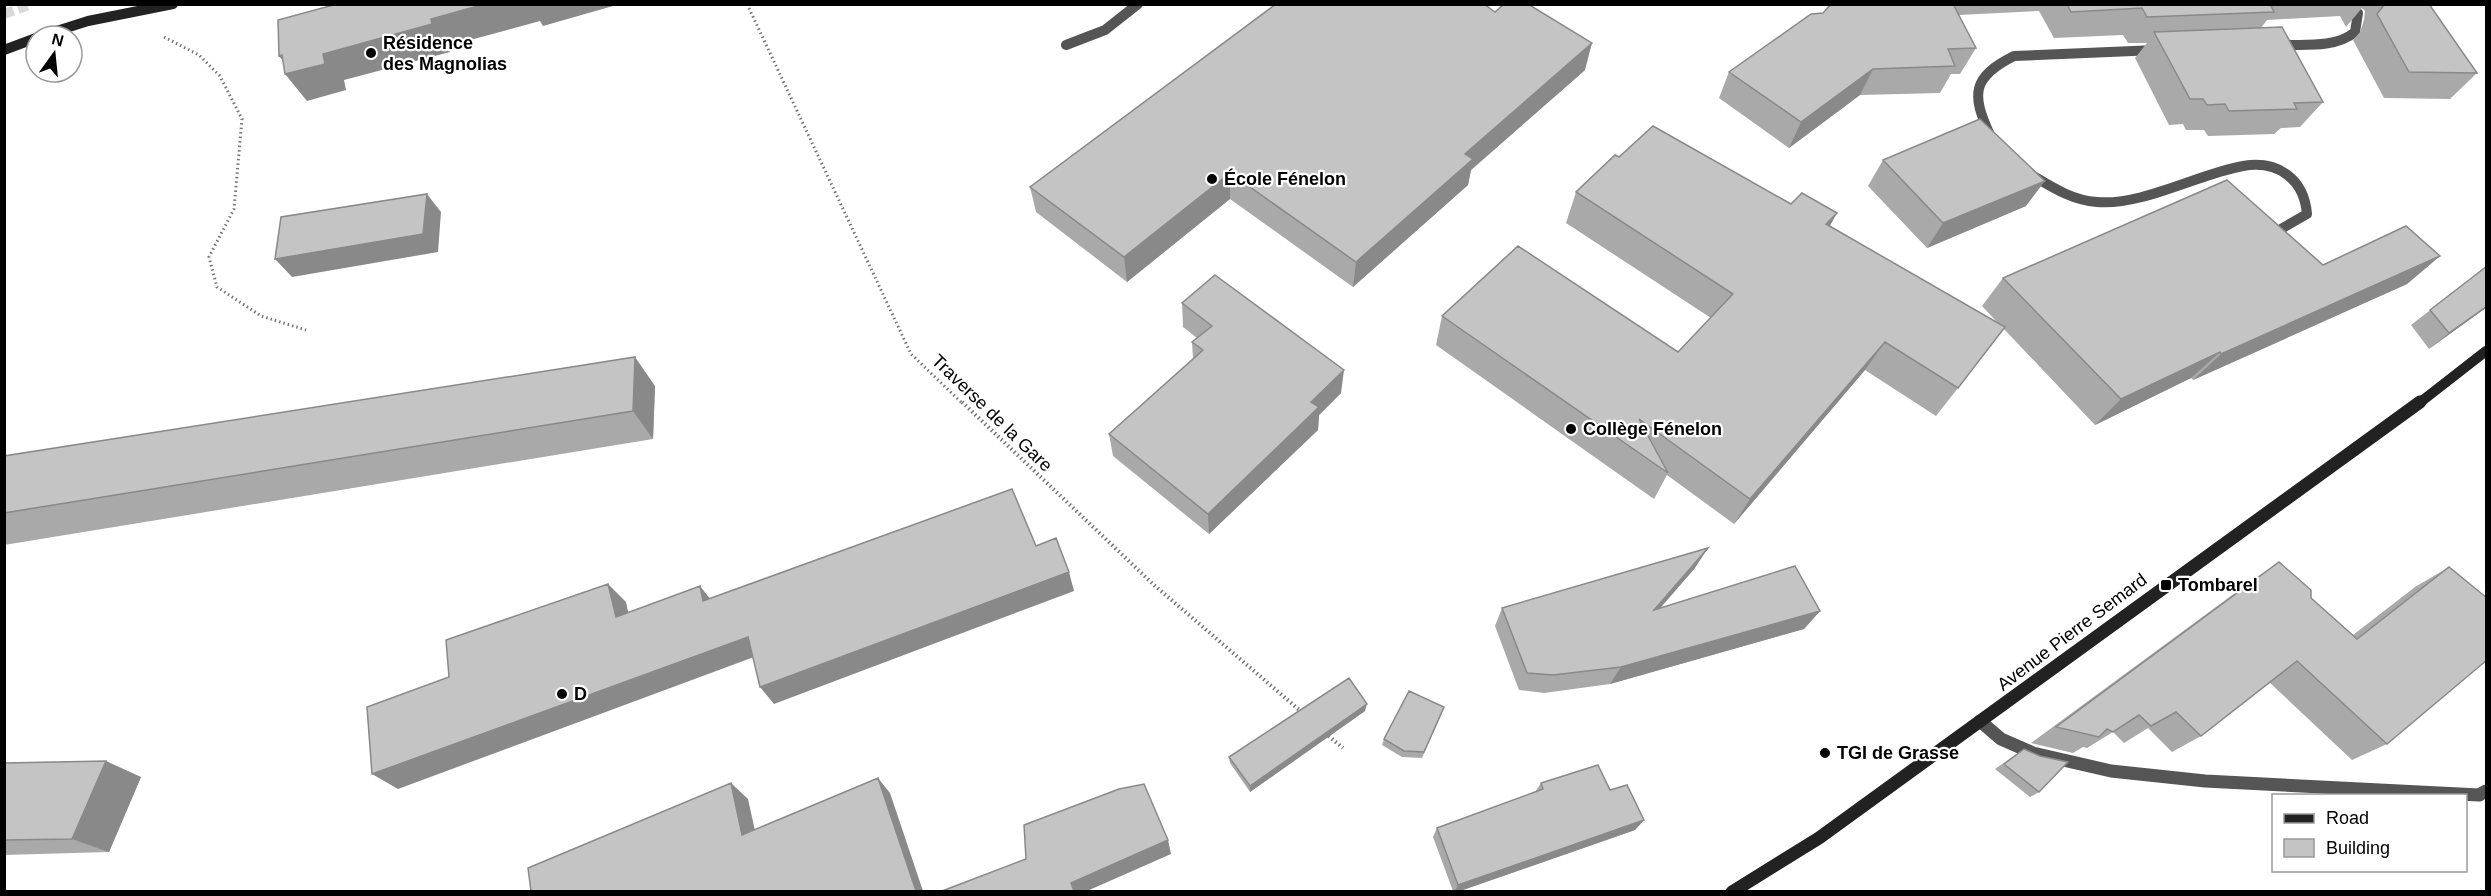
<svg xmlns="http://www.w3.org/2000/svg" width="2491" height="896" font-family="Arial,sans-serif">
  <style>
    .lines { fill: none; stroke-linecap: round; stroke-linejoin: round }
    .secondary-tunnel { stroke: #d9d9d9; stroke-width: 10; stroke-dasharray: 10 5; stroke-linecap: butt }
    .path-far1 { stroke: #777; stroke-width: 3; stroke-dasharray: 1.5 3; stroke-linecap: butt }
    .path { stroke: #777; stroke-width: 4; stroke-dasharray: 1.5 3; stroke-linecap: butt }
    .lane-far1 { stroke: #555; stroke-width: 10 }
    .lane { stroke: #555; stroke-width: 13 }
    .street { stroke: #555; stroke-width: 10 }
    .secondary-far1 { stroke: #222; stroke-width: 10 }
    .secondary { stroke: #222; stroke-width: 13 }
    .wall { fill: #a9a9a9 }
    .shaded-wall { fill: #898989 }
    .building { fill: #c4c4c4; stroke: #898989; stroke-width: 1.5 }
    .poi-dot { fill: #000; stroke: #fff; stroke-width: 2 }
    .labels { text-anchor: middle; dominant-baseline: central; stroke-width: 4.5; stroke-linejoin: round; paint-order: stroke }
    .poi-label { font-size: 18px; font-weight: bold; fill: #000; stroke: #fff; text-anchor: start }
    .street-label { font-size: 18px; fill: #000; stroke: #fff }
  </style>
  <rect width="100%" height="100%" fill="#fff"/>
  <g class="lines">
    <path class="secondary-tunnel" d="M4 14 32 4"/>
    <path class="path-far1" d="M747 4 911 354 963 404
      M164 37 199 55 220 76 242 119 234 209 209 257 217 287 261 316 306 330"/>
    <path class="path" d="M962 402 1154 585 1304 714
      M1325 733 1343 748"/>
    <path class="lane-far1" d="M1066 45 1105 30 1138 4"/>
    <path class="lane" d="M1980 721 2001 739 2033 753 2111 771 2205 781 2479 795 2486 791"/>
    <path class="street" d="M2276 45C2301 44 2335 49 2355 32L2358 13
      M1990 135C1971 94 1972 77 2014 56L2157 50
      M2030 174C2052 187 2071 200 2097 202 2142 206 2198 174 2243 166 2278 160 2304 179 2307 214L2267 237"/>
    <path class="secondary-far1" d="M41 36 88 21 173 4
      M4 50 36 38
      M2418 404 2486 351"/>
    <path class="secondary" d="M1732 892 1819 838 2420 402"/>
  </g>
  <path class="wall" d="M1831 4H2429L2477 73 2450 99 2384 98 2353 40 2360 32 2364 20 2365 11 2362 8 2346 27 2340 16 2267 20 2261 28 2323 102 2300 127 2281 128 2274 134 2208 136 2204 130H2186L2183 124 2169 125 2135 58 2147 43H2128L2123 35 2054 38 2039 11 1959 15 1976 48 1960 74H1951L1940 93 1860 95 1789 148 1719 98 1729 72 1823 13Z
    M1585 70 1471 170 1468 185 1353 287 1230 199 1127 282 1036 212 1030 187Z
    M1883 160 2026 206 1927 248 1868 186Z
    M1576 192 1830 226 1997 322 1982 306 2003 278 2323 265 2440 256 2407 284 2193 380 2191 378 2095 425 2003 328 1958 388 1936 416 1865 370 1734 524 1667 475 1654 499 1436 345 1442 316 1678 352 1711 318 1566 223Z
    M2487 266V307L2429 349 2411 325Z
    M1182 303 1341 393 1319 415 1318 430 1209 534 1113 456 1109 434 1193 359 1192 342 1197 338 1183 327Z
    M655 386 653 439 4 545V456Z
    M2279 562 2311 598 2353 635 2415 587 2449 567 2387 744 2352 760 2269 682 2201 736 2172 752 2148 728 2124 743 2113 732 2087 748 2083 747 2073 753 2031 743 2250 582Z
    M1695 568 1660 608 1820 611 1804 629 1610 684 1544 693 1519 690 1495 626 1502 608Z
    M1365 711 1250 792 1230 763 1229 757Z
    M1442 713 1422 758 1402 757 1382 745 1384 739Z
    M2024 749 2039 792 2030 797 1995 769Z
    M4 763 141 777 109 852 4 855Z
    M1541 783 1610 790 1644 820 1635 830 1460 891H1453L1433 837 1437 828 1535 792Z"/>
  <path class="shaded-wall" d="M485 4H620L543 26 540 21 448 46 450 52 344 80 346 90 307 101 285 74 293 72 279 56 323 54 431 19Z
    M1592 43 1585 70 1471 170 1468 185 1353 287 1356 262 1465 154Z
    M1873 69 1860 95 1789 148 1801 122Z
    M1230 173V199L1127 282 1124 257Z
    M2045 181 2026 206 1927 248 1943 223Z
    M427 194 441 212 438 252 292 277 275 259Z
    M1837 213 1820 244 1826 224Z
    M2440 256 2407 284 2193 380 2221 354Z
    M2487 306V307L2429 349 2449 333Z
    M1885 342 1865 370 1734 524 1750 499Z
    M2220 352 2191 378 2095 425 2121 399Z
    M635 357 655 386 653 439 633 411Z
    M1344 370 1341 393 1319 415 1318 430 1209 534 1208 514 1311 402Z
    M1708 548 1695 568 1642 629 1654 610Z
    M1069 572 1074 591 774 704 760 687Z
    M608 584 626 602 633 635 616 617Z
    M700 586 715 605 703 601Z
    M1820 611 1804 629 1610 684 1621 667Z
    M748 637 762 654 398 789 372 774Z
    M1367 704 1365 711 1250 792V786Z
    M106 761 141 777 109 852 72 839Z
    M878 778 890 793 923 891H916Z
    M731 783 748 799 759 849 742 835Z
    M1644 820 1635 830 1460 891H1455L1458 885Z
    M1168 840 1171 854 1087 891H1074L1071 883Z"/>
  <path class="building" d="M337 4H485L431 19 432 24 323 54 325 64 285 74 282 55 279 56 278 20Z
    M1276 4H1484L1495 12 1504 4H1528L1592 43 1465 154 1473 159 1356 262 1230 173 1124 257 1030 187Z
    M1831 4H1953L1976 48 1948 49 1955 66 1873 69 1801 122 1729 72 1811 14 1823 13Z
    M2067 4H2270L2274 12 2147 17 2142 8 2071 12Z
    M2385 4H2429L2477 73 2409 72 2377 14Z
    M2282 27 2323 102 2294 103 2297 109 2229 111 2225 104 2207 105 2203 99H2190L2154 32Z
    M1980 119 2045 181 1943 223 1883 160Z
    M1653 126 1791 204 1802 193 1837 213 1826 224 2005 327 1958 388 1885 342 1750 499 1639 419 1668 473 1442 316 1518 246 1678 352 1733 294 1576 192 1615 155 1619 157Z
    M2227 180 2323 265 2406 226 2440 256 2221 354 2220 352 2121 399 2003 278Z
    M427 194 423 234 275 259 281 217Z
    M2487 266V306L2449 333 2430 310Z
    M1215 275 1344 370 1311 402 1319 407 1208 514 1109 434 1203 350 1192 342 1212 326 1182 303Z
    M635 357 633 411 4 513V456Z
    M1012 489 1036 546 1056 538 1069 572 760 687 748 637 372 774 367 707 449 677 446 640 608 584 616 617 700 586 703 601Z
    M1708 548 1654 610 1795 566 1820 611 1621 667 1553 675 1527 673 1502 608Z
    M2279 562 2311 590V598L2357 639 2449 567 2487 598V660L2387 744 2297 661 2201 736 2176 712 2151 726 2139 715 2113 732 2107 729 2099 737 2056 727Z
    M1349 678 1367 704 1250 786 1229 757Z
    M1409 691 1444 707 1424 752 1404 751 1384 739Z
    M2024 749 2040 756 2068 762 2039 792 2004 764Z
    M106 761 72 839 4 840V763Z
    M1598 765 1610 790 1627 785 1644 820 1458 885 1437 828 1543 789 1541 783Z
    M878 778 916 891H531L528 868 731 783 742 835Z
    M1144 784 1168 840 1071 883 1074 891H942L1026 859 1024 825 1119 789Z"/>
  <g class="poi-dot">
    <circle cx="371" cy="53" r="6"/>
    <circle cx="1212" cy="179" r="6"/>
    <circle cx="1571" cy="429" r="6"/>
    <rect x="2160" y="579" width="12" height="12" rx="3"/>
    <circle cx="562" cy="694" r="6"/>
    <circle cx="1825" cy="753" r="6"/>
  </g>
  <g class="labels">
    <g class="poi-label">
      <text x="383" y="43">Résidence<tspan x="383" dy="21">des Magnolias</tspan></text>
      <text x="1224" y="179">École Fénelon</text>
      <text x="1583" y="429">Collège Fénelon</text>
      <text x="2178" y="585">Tombarel</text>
      <text x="574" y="694">D</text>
      <text x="1837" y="753">TGI de Grasse</text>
    </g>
    <g class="street-label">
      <text transform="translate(992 413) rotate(44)">Traverse de la Gare</text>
      <text transform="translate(2072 632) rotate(-37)">Avenue Pierre Semard</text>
    </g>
  </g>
  <rect width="2491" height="896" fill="none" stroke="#000000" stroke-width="12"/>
  <rect x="2272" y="794" width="195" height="78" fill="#ffffff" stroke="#999999" stroke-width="1.5"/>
  <rect x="2284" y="814" width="30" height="9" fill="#222222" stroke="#999999" stroke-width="1.5"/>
  <text x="2326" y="824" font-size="18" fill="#000000">Road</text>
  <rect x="2284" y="839" width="30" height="18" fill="#c4c4c4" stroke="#999999" stroke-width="1.5"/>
  <text x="2326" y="854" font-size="18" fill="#000000">Building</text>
  <g transform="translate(54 54) rotate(15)"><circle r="28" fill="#ffffff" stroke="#999999" stroke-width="1.5"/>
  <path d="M0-4.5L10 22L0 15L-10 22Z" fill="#000000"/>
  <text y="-9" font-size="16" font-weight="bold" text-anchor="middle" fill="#000000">N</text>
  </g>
</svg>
